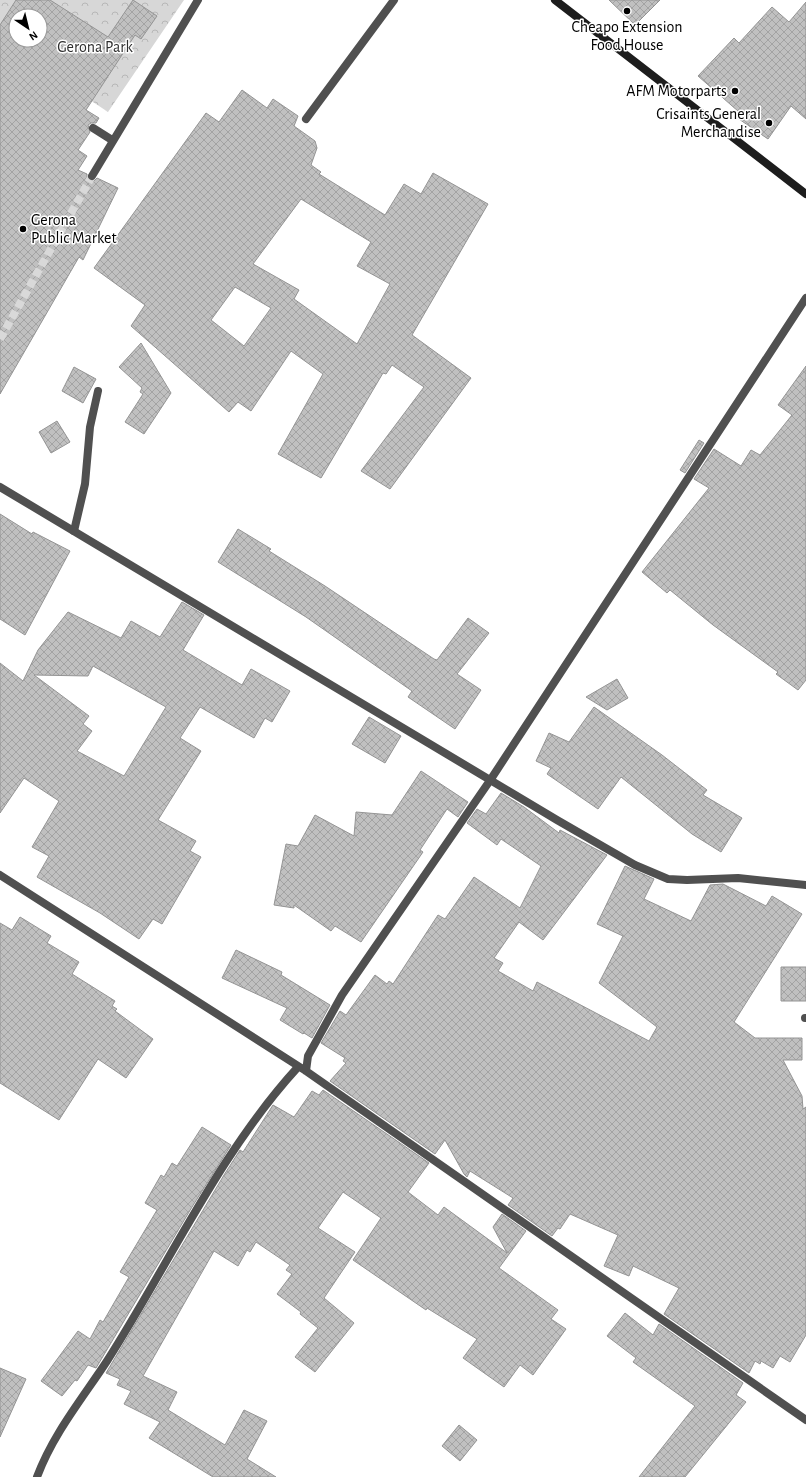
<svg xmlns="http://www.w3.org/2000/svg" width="806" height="1477" font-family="'Alegreya Sans',sans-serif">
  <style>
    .forest { fill: url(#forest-crowns); fill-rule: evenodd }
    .building { fill: url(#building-cross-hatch); stroke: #949494; fill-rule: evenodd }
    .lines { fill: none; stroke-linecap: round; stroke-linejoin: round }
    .minor-tunnel { stroke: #d9d9d9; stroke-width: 8; stroke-dasharray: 8 4; stroke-linecap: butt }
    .service { stroke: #505050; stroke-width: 8 }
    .minor { stroke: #505050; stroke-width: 8 }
    .secondary { stroke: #1d1d1d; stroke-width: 8 }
    .poi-dot { fill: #000; stroke: #fff; stroke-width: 1.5 }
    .labels { text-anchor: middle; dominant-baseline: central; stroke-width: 3; stroke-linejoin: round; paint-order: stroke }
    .poi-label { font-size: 16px; fill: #000; stroke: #fff; text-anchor: end }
    .park-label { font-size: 16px; fill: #2e2e2e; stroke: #fff }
  </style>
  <defs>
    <pattern id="forest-crowns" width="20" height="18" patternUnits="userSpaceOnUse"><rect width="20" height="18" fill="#d7d7d7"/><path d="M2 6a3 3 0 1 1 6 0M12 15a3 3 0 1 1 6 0" fill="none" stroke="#b7b7b7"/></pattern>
    <pattern id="building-cross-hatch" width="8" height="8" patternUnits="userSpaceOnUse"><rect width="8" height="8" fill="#c0c0c0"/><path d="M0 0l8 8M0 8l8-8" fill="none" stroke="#a3a3a3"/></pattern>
  </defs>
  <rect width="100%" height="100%" fill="#fff"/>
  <path class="forest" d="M0 0H184L108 112 0 40ZM16 16H40V40H16Z"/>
  <path class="building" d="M16 0H50L108 37 133 0 157 16 141 39 135 35 86 110 99 118 96 123H91L88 125 90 132 78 150 87 156 78 170 87 174V178L90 181H94L97 178 118 188 83 260 79 257 0 394V25ZM16 16H40V40H16Z
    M609 0H660L635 25Z
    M806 2V119L791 106 768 139 736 117 739 112 698 76 734 38 739 43 772 7 789 22Z
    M242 90 267 108 273 99 298 116 294 126 315 141 317 148 311 165 321 172 319 174 385 215 404 184 421 194 433 173 488 204 412 335 471 378 390 489 361 471 424 387 392 365 386 374 383 373 321 478 278 454 323 374 291 351 251 411 238 402 229 412 131 326 145 305 94 268 206 113 219 122ZM301 199 371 242 357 266 390 284 357 344 294 299 299 290 253 264ZM235 287 271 308 244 346 211 320Z
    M141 343 171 393 144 434 125 422 143 394 140 392 142 388 119 367Z
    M806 366V680L798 690 776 674 778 672 713 625 670 590 667 593 642 572 709 488 694 479 714 449 741 466 751 450 760 455 792 415 778 405Z
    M74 367 96 379 83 403 62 391Z
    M57 421 70 442 51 453 39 432Z
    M699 440 704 443 685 473 680 470Z
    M0 514 32 534 33 532 70 551 25 635 0 619Z
    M238 529 271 549 269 551 325 586 434 659 437 660 468 618 489 633 457 674 481 690 455 729 408 697 412 691 306 617 218 562Z
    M182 602 204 615 183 650 242 685 251 669 290 691 272 722 265 718 254 738 200 707 180 738 201 751 158 820 196 841 190 851 201 857 162 924 153 919 139 939 100 913 37 877 49 856 32 847 59 801 24 778 0 813V663L23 681 38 650 68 612 121 638 131 621 160 637ZM93 666 166 707 124 776 77 751 92 731 83 724 89 716 34 675 88 676Z
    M617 679 628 698 607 710 586 697Z
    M594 707 662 755 707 790 703 795 742 818 721 852 692 834 621 777 598 809 547 774 551 768 536 761 549 733 569 742Z
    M369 717 401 736 385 763 352 744Z
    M421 771 468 802 458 817 447 809 420 850 423 852 361 942 335 926 331 931 294 905V908L274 905 286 844 298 846 315 815 354 836 356 812 392 815Z
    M501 793 524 807 559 833 560 830 607 855 543 940 519 922 494 958 503 963 498 971 533 991 537 982 649 1041 657 1027 599 983 623 936 597 924 625 866 654 879 644 899 691 921 710 885 723 884 766 906 772 896 802 914 734 1022 755 1038H802V1060H783L802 1096 803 1109 806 1107V1335L790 1362 780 1356 773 1368 761 1361 760 1364 755 1361 749 1373 664 1314 679 1288 633 1266 629 1276 604 1266 618 1235 570 1214 560 1229 558 1228 552 1236 508 1205 513 1198 470 1171 467 1177 464 1174 445 1140 435 1154 330 1081 346 1063 343 1061 345 1058 321 1043 340 1011 346 1015 375 975 387 984 389 981 393 984 438 915 445 919 474 877 520 908 541 866 501 839 497 845 467 823 477 809 486 814Z
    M20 917 51 936 47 943 79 962 72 974 115 1001 112 1006 117 1009 115 1011 153 1039 126 1078 98 1059 59 1120 0 1083V923L12 930Z
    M236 950 282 972 281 975 330 1005 312 1038 304 1033 303 1034 280 1020 287 1008 222 978Z
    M781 967H806V1001H781Z
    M323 1090 429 1163 408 1192 438 1215 444 1207 507 1253 493 1227 502 1214 526 1231 499 1268 558 1310 551 1319 566 1329 533 1375 520 1365 504 1387 463 1358 477 1339 427 1308 426 1310 353 1260 381 1218 343 1192 318 1228 355 1252 324 1298 354 1323 315 1372 295 1357 318 1328 300 1314 301 1312 277 1294 292 1274 286 1270 290 1265 256 1242 250 1252 247 1250 238 1266 214 1251 143 1376 177 1392 168 1410 225 1445 244 1410 267 1421 247 1459 276 1477H213L149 1438 160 1422 124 1404 131 1391 117 1385 120 1379 106 1373 224 1175 240 1150 243 1152 273 1105 294 1117 312 1091 319 1095Z
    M202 1127 231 1145 192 1207 102 1358 96 1368 88 1365 77 1381 75 1380 62 1396 41 1381 78 1331 90 1339 100 1320 103 1322 129 1277 120 1272 157 1210 145 1203 161 1175 164 1177 172 1163 177 1166Z
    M625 1313 653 1335 659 1324 743 1383 736 1395 746 1402 685 1477H639L695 1406 633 1362 636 1358 607 1336Z
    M0 1368 26 1379 0 1437Z
    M459 1425 477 1440 460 1461 442 1446Z"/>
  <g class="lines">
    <path class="minor-tunnel" d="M0 339 92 176"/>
    <path class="service" d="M306 119 394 0
      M93 128 112 140
      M74 531 85 484 90 427 98 391
      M37 1477C53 1434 82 1399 107 1361 169 1264 220 1152 298 1067"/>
    <path class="minor" d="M92 176 198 0
      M0 487 557 820 635 865 668 879 687 880 738 878 806 885
      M0 875 306 1071 806 1420
      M805 1018H806
      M306 1071 308 1056 342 995 491 779 806 298"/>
    <path class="secondary" d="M555 0 806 194"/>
  </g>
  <g class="poi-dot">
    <circle cx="627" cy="11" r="4"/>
    <circle cx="735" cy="91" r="4"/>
    <circle cx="769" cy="123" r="4"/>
    <circle cx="23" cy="229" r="4"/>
  </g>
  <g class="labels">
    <g class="poi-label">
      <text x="627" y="27" text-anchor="middle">Cheapo Extension<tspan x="627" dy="18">Food House</tspan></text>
      <text x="727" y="91">AFM Motorparts</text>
      <text x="761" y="114">Crisaints General<tspan x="761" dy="18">Merchandise</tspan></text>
      <text x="31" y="220" text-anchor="start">Gerona<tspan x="31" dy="18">Public Market</tspan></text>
    </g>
    <g class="park-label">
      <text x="95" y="47">Gerona Park</text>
    </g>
  </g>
  <g transform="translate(28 28) rotate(145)"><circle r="19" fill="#ffffff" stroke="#999999"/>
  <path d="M0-3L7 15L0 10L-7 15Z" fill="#000000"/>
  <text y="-6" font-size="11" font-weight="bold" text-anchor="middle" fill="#000000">N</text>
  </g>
</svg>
